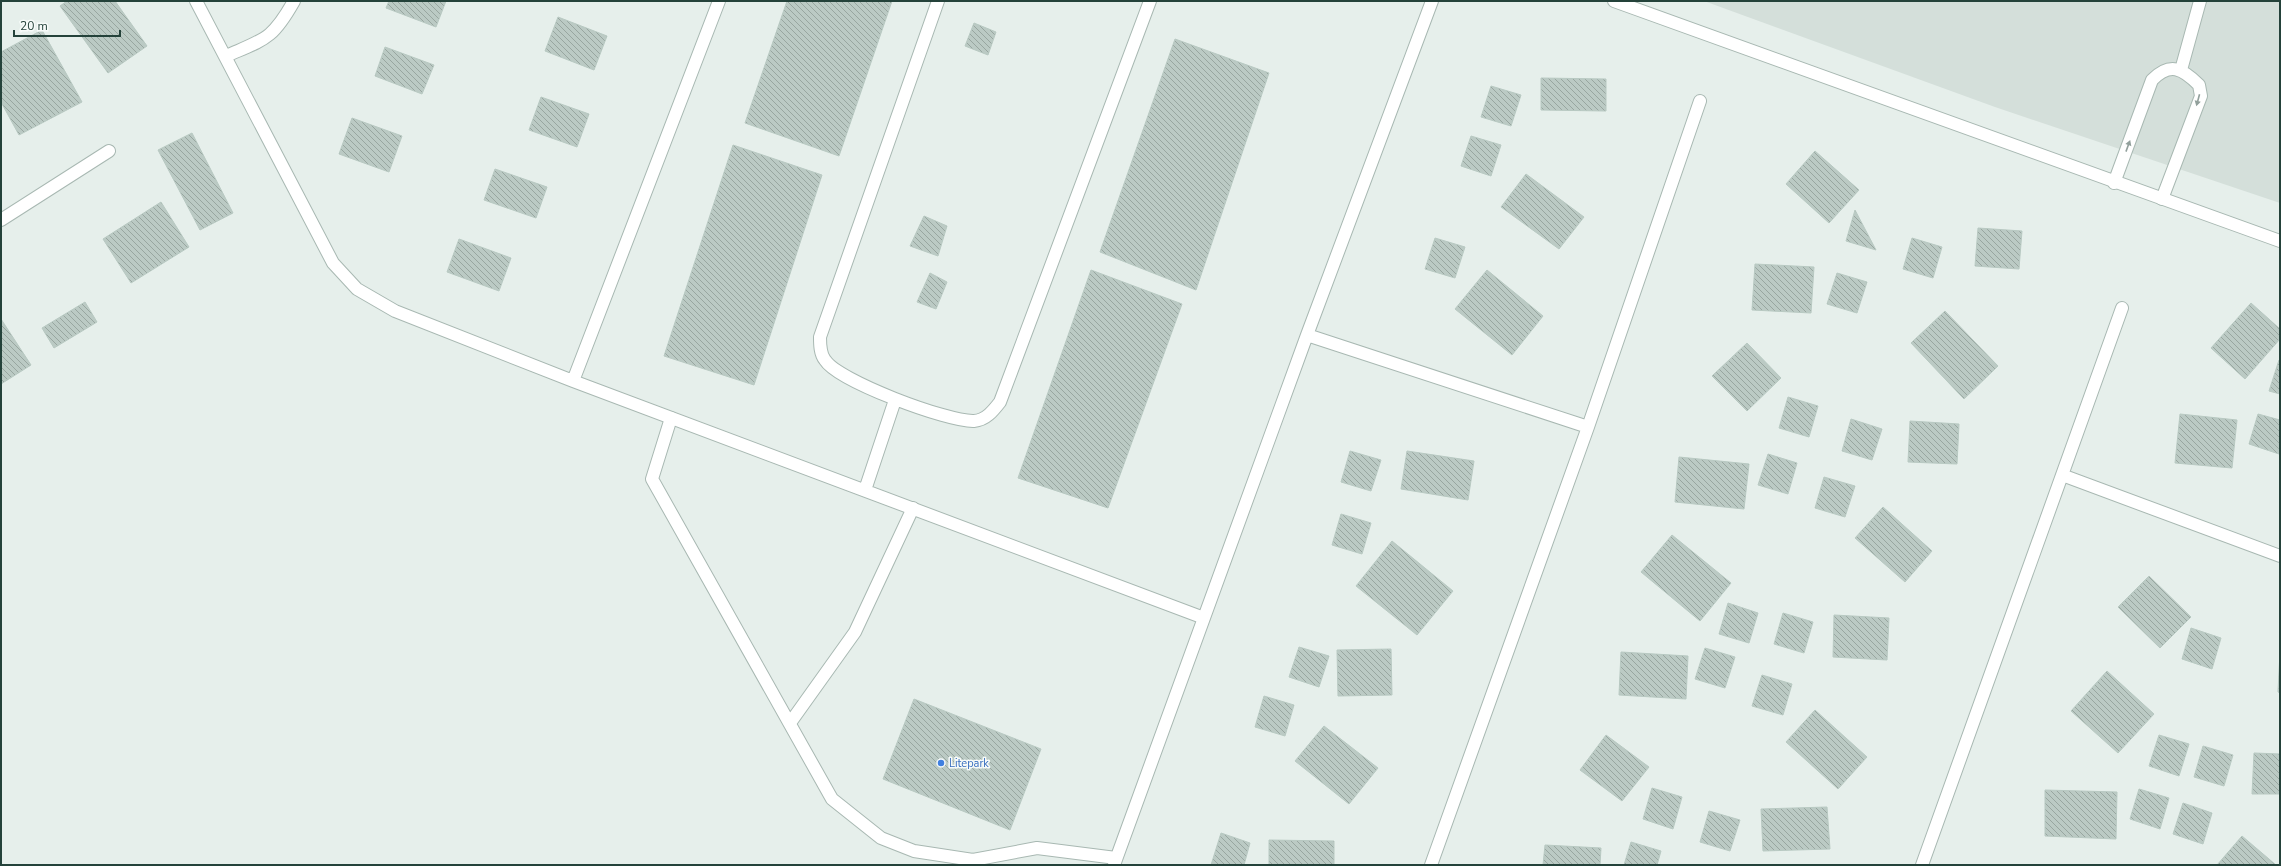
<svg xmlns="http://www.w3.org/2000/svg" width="2281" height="866" font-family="'Nunito Sans',sans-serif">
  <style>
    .built { fill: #d4dfda }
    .building { fill: url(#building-back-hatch); stroke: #b8c9c2 }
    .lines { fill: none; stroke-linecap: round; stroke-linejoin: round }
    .service-casing { stroke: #a8b8b2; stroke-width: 14 }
    .minor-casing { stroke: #a8b8b2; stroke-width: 14 }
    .service { stroke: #fff; stroke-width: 12 }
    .minor { stroke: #fff; stroke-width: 12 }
    .oneway { fill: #92a09c }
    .shop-dot { fill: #3f7fe0; stroke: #f7fbf9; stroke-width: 1.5 }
    .labels { text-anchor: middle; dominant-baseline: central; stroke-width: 3; stroke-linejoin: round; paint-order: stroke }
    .shop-label { font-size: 11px; fill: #366cbe; stroke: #f7fbf9; text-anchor: start }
  </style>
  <defs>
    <pattern id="building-back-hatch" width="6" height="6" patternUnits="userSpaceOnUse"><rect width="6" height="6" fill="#bbcac4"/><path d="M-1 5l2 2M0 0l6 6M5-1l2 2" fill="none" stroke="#98a6a0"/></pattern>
  </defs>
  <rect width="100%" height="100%" fill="#e6efeb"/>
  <path class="built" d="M1704 1H2280V203L1995 107Z"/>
  <path class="building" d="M67 1H115L147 46 108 73 60 6Z
    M389 1H446L436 27 386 8Z
    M787 1H892L839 156 745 123Z
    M558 17 607 36 594 70 545 51Z
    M974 23 996 32 988 55 965 46Z
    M42 30 82 102 19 135 1 102V52Z
    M1175 39 1269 73 1196 290 1100 252Z
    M385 47 434 65 422 94 375 76Z
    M1541 78 1606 79V111L1541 110Z
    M1491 86 1521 95 1511 126 1481 117Z
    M541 97 589 114 577 147 529 130Z
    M352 118 402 136 389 172 339 154Z
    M192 133 233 213 200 230 158 150Z
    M1471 136 1501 145 1491 176 1461 166Z
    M733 145 822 175 754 385 664 356Z
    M1815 151 1859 190 1829 223 1786 184Z
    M495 169 547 187 536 218 484 200Z
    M1526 174 1584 217 1559 249 1501 207Z
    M161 202 189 247 131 283 103 239Z
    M1855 210 1876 250 1846 241Z
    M924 216 947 226 938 256 910 246Z
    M1978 228 2022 231 2019 269 1975 266Z
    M1435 238 1465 247 1455 278 1425 269Z
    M1912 238 1942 247 1933 278 1903 269Z
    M459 239 511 258 499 291 447 272Z
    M1755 264 1814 267 1811 313 1752 310Z
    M1091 270 1182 304 1108 508 1018 478Z
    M1487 270 1543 316 1512 355 1455 309Z
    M930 273 947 282 936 309 917 302Z
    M1837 273 1867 282 1857 313 1827 304Z
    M85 302 97 322 54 348 42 328Z
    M2251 303 2280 329V339L2245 379 2211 348Z
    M1945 311 1998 366 1964 399 1911 343Z
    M1 319 31 365 1 384Z
    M1747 343 1781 378 1747 411 1712 376Z
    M2279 360H2280V394L2269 391Z
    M1788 397 1818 406 1809 437 1779 428Z
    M2180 414 2237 420 2232 468 2175 463Z
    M2258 414 2280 420 2279 454 2249 444Z
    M1851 419 1882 429 1872 460 1842 451Z
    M1910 421 1959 424 1957 464 1908 462Z
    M1350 451 1381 460 1371 491 1341 482Z
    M1407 451 1474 461 1468 500 1401 489Z
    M1768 454 1797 463 1788 494 1758 485Z
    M1679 457 1749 464 1744 509 1675 502Z
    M1824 477 1855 486 1845 517 1815 508Z
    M1883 507 1932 551 1905 582 1855 538Z
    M1341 514 1371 523 1362 554 1332 545Z
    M1672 535 1731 583 1700 621 1641 572Z
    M1392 541 1453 591 1417 635 1356 586Z
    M2149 576 2191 617 2160 648 2118 607Z
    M1728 603 1758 613 1749 643 1719 634Z
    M1783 613 1813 622 1804 653 1774 644Z
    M1834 615 1889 618 1887 660 1833 657Z
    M2191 628 2221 638 2212 669 2182 659Z
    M1299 647 1329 656 1319 687 1289 677Z
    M1705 648 1735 657 1725 688 1695 679Z
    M1391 649 1392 695 1338 696 1337 650Z
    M1621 652 1688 656 1686 699 1619 695Z
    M2280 652V693L2278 692Z
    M2107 671 2154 714 2118 753 2071 711Z
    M1762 675 1792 684 1783 715 1752 706Z
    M1264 696 1294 705 1285 736 1255 727Z
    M914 699 1041 749 1010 830 883 779Z
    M1815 710 1867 757 1838 789 1786 742Z
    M1324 726 1378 768 1349 804 1295 761Z
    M1606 735 1649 767 1622 801 1580 770Z
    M2159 735 2189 744 2179 776 2149 766Z
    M2203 746 2233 755 2224 786 2194 777Z
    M2254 753 2280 754V794H2252Z
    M1652 788 1682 797 1673 829 1643 819Z
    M2139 789 2169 798 2160 829 2130 819Z
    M2045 790 2117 792 2116 839 2045 836Z
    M2183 803 2212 813 2203 844 2173 834Z
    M1827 807 1830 849 1763 851 1761 809Z
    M1709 811 1740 820 1730 851 1700 842Z
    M1221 833 1250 843 1244 865H1211Z
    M2242 836 2276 865H2217Z
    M1269 840 1334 841V865H1269Z
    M1631 842 1661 851 1657 865H1624Z
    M1545 845 1601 848 1600 865H1543Z"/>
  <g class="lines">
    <defs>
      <path id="service" d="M2181 70 2200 1
        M2114 183 2152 80C2170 62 2182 68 2199 85L2201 96 2162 199
        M671 418 652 479 832 799 881 838 914 851 973 860 1037 848 1116 858
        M790 723 855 632 913 508"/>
      <path id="minor" d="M196 1 333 263 357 289 395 311 573 381 1204 618
        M938 1 820 337C820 344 820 354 825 360 838 381 948 422 974 421 986 420 993 411 1000 402L1150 1
        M1614 1 2280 241
        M226 56C265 39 272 40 294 1
        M1 220 109 151
        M1307 335 1588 427
        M573 381 719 1
        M2062 475 2280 556
        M865 490 895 400
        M1114 865 1307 335 1432 1
        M1431 865 1588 427 1700 101
        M1922 865 2122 308"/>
    </defs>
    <use href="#service" class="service-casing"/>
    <use href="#minor" class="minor-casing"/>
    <use href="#service" class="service"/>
    <use href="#minor" class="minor"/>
  </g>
  <defs><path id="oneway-solid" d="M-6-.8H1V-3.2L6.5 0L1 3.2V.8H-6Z"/></defs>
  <g class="oneway">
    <use href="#oneway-solid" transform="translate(2198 100) rotate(105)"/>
    <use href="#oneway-solid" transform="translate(2128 146) rotate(-70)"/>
  </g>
  <circle class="shop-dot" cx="941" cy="763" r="4"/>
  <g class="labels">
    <g class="shop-label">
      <text x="949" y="763">Litepark</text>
    </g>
  </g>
  <rect width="2281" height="866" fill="none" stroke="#24423a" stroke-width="4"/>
  <path d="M14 30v6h106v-6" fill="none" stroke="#24423a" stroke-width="2"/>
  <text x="20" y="30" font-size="12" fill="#24423a" stroke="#f7fbf9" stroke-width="3" paint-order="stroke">20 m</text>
</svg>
